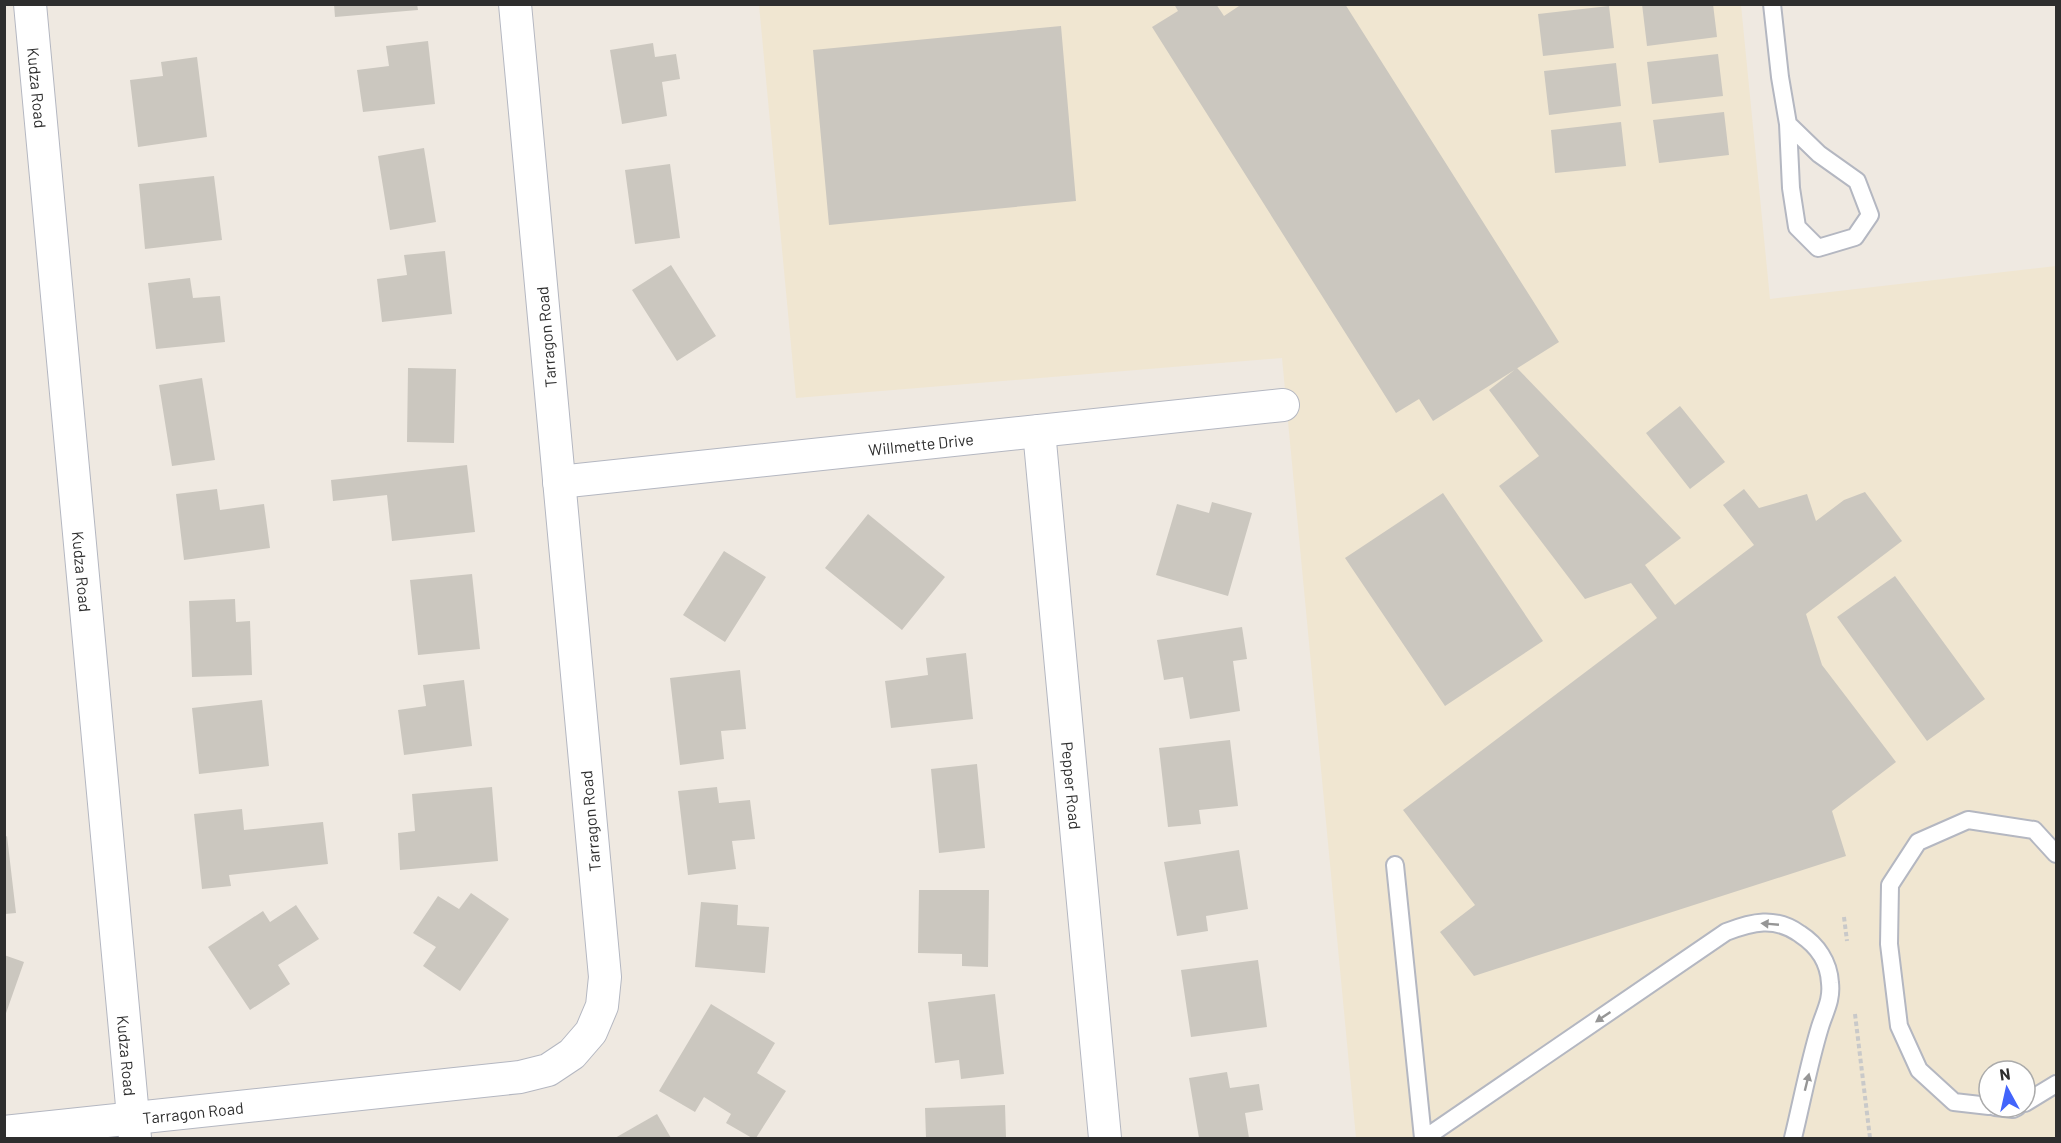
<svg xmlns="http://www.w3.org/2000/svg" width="2061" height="1143" font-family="Barlow,sans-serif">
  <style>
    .education { fill: #f0e6d1; fill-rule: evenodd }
    .building { fill: #cbc7bf }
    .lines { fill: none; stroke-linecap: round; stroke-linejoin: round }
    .lane-casing { stroke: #b4b7c1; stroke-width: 20 }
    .street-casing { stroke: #b4b7c1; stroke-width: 34 }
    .path { stroke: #c9c9c9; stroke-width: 4; stroke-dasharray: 4.5 3; stroke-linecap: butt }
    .lane { stroke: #fff; stroke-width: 16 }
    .street { stroke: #fff; stroke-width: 32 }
    .oneway { fill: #969696 }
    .labels { text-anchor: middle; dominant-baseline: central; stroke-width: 4.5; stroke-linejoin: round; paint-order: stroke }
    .street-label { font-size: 16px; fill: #2e2e2e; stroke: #fff }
  </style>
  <rect width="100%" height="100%" fill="#efe9e1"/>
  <path class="education" d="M759 5H1741L1770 299 2056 266V1138H1356L1282 358 796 398ZM1989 1071H2025V1107H1989Z"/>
  <path class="building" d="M334 4H417L418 10 335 17Z
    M1174 4H1216L1224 16 1242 4H1345L1559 342 1433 421 1419 399 1396 413 1152 27 1178 11Z
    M1642 4H1713L1717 37 1647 46Z
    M1609 6 1614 48 1543 56 1538 14Z
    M1061 26 1076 201 829 225 813 50Z
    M428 41 435 104 363 112 357 70 389 66 386 46Z
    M653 43 655 57 676 54 680 79 662 82 667 116 622 124 610 50Z
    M1718 54 1723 96 1652 104 1647 62Z
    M197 57 207 137 138 147 130 80 163 76 161 62Z
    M1616 63 1621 106 1549 115 1544 71Z
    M1724 112 1729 155 1659 163 1653 120Z
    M1621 122 1626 166 1555 173 1551 130Z
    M424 148 436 222 390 230 378 156Z
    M670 164 680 238 635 244 625 170Z
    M214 176 222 240 145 249 139 184Z
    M445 251 452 314 382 322 377 279 407 275 404 255Z
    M671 265 716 336 677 361 632 290Z
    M190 278 193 298 220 296 225 342 156 349 148 283Z
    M408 368 456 369 454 443 407 442Z
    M1517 368 1681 538 1645 565 1675 605 1754 545 1723 505 1744 489 1759 508 1807 494 1816 521 1844 500 1865 492 1902 541 1806 614 1822 665 1896 762 1832 811 1846 856 1474 976 1440 932 1475 905 1403 810 1657 618 1631 583 1585 599 1499 486 1539 456 1489 390Z
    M202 378 215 460 172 466 159 385Z
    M1680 406 1725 462 1690 489 1646 433Z
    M467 465 475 532 392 541 387 495 333 501 331 480Z
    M217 489 220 510 264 504 270 548 184 560 176 494Z
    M1443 493 1543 641 1445 706 1345 558Z
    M1212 502 1252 513 1228 596 1156 575 1177 504 1209 513Z
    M868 514 945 577 902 630 825 568Z
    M724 551 766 577 725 642 683 615Z
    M472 574 480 649 418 655 410 580Z
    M1895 576 1985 699 1927 741 1837 617Z
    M235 599 236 622 250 621 252 675 192 677 189 601Z
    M1242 627 1247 659 1233 661 1240 711 1190 719 1183 677 1164 680 1157 640Z
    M966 653 973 719 891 728 885 681 928 675 926 658Z
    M740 670 746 729 721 731 724 759 680 765 670 678Z
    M464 680 472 746 404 755 398 710 426 706 423 685Z
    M262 700 269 766 199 774 192 708Z
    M1230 740 1238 806 1199 810 1201 824 1168 827 1159 748Z
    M977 764 985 848 939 853 931 769Z
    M492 787 498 861 400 870 398 833 415 831 412 794Z
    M717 787 719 803 750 800 755 839 732 841 736 869 688 875 678 791Z
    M242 809 244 830 323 822 328 864 229 875 231 886 202 889 194 814Z
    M7 836 16 913 5 914V837Z
    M1239 850 1248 909 1206 916 1208 931 1177 936 1164 862Z
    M919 890H989L988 967 962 966V954L918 953Z
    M471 893 509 919 460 991 423 966 436 947 413 933 438 896 459 909Z
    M701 902 738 905 737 925 769 927 765 973 695 967Z
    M296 905 319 939 278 965 290 984 250 1010 208 947 263 911 270 922Z
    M4 955 24 962 5 1016H4Z
    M1258 960 1267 1027 1191 1037 1181 970Z
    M995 994 1004 1074 961 1079 959 1060 935 1063 928 1002Z
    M711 1004 775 1043 757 1073 786 1091 756 1138H752L726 1123 731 1114 704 1097 695 1112 659 1091Z
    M1227 1072 1230 1088 1259 1084 1263 1110 1245 1113 1249 1138H1199L1189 1078Z
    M1005 1105 1006 1138H926L925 1108Z
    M657 1114 671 1138H615Z"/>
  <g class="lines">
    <defs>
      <path id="lane" d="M1772 4 1780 77 1788 124 1791 188 1797 227 1818 248 1855 237 1870 215 1857 181 1819 154 1788 124
        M1395 865 1423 1138
        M2025 1103 2056 1084
        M1989 1106 1954 1102 1919 1070 1899 1026 1889 944 1890 885 1918 842 1968 820 2034 830 2056 854
        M1995 1107 2013 1109 2017 1107
        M1425 1138 1726 932C1752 922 1775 916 1800 934 1817 945 1829 962 1830 983 1832 1000 1825 1011 1820 1027 1809 1063 1802 1101 1793 1138"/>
      <g id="street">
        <path id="s1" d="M30 4 135 1138"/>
        <path id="s2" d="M1039 431 1105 1138"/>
        <path id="s3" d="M559 482 1283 405"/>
        <path id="s4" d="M4 1132 520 1077 548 1070 572 1054 591 1032 602 1006 605 977 515 4"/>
      </g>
    </defs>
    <use href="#lane" class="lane-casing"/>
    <use href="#street" class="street-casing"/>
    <path class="path" d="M1844 917 1847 941
      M1855 1014 1870 1138"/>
    <use href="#lane" class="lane"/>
    <use href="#street" class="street"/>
  </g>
  <defs><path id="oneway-solid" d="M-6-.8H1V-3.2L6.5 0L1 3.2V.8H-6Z" transform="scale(1.5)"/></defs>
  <g class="oneway">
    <use href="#oneway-solid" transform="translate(1770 924) rotate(-175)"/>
    <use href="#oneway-solid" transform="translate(1603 1017) rotate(146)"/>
    <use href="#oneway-solid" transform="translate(1807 1082) rotate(-76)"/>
  </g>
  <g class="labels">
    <g class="street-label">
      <text stroke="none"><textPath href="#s1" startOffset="84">Kudza Road</textPath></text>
      <text transform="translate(546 337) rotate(-95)">Tarragon Road</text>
      <text stroke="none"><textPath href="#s3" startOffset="364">Willmette Drive</textPath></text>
      <text stroke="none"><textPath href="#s1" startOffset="570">Kudza Road</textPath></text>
      <text stroke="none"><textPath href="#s2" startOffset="356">Pepper Road</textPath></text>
      <text transform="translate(590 821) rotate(-95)">Tarragon Road</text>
      <text stroke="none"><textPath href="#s1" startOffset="1056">Kudza Road</textPath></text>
      <text stroke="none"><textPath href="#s4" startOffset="190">Tarragon Road</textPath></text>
    </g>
  </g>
  <rect width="2061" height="1143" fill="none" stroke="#2e2e2e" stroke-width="12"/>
  <g transform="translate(2007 1089) rotate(352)"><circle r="28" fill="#ffffff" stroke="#ababab" stroke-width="1.5"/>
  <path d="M0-4.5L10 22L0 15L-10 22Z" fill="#4264fb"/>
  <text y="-9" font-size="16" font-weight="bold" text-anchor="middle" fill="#2e2e2e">N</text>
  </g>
</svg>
